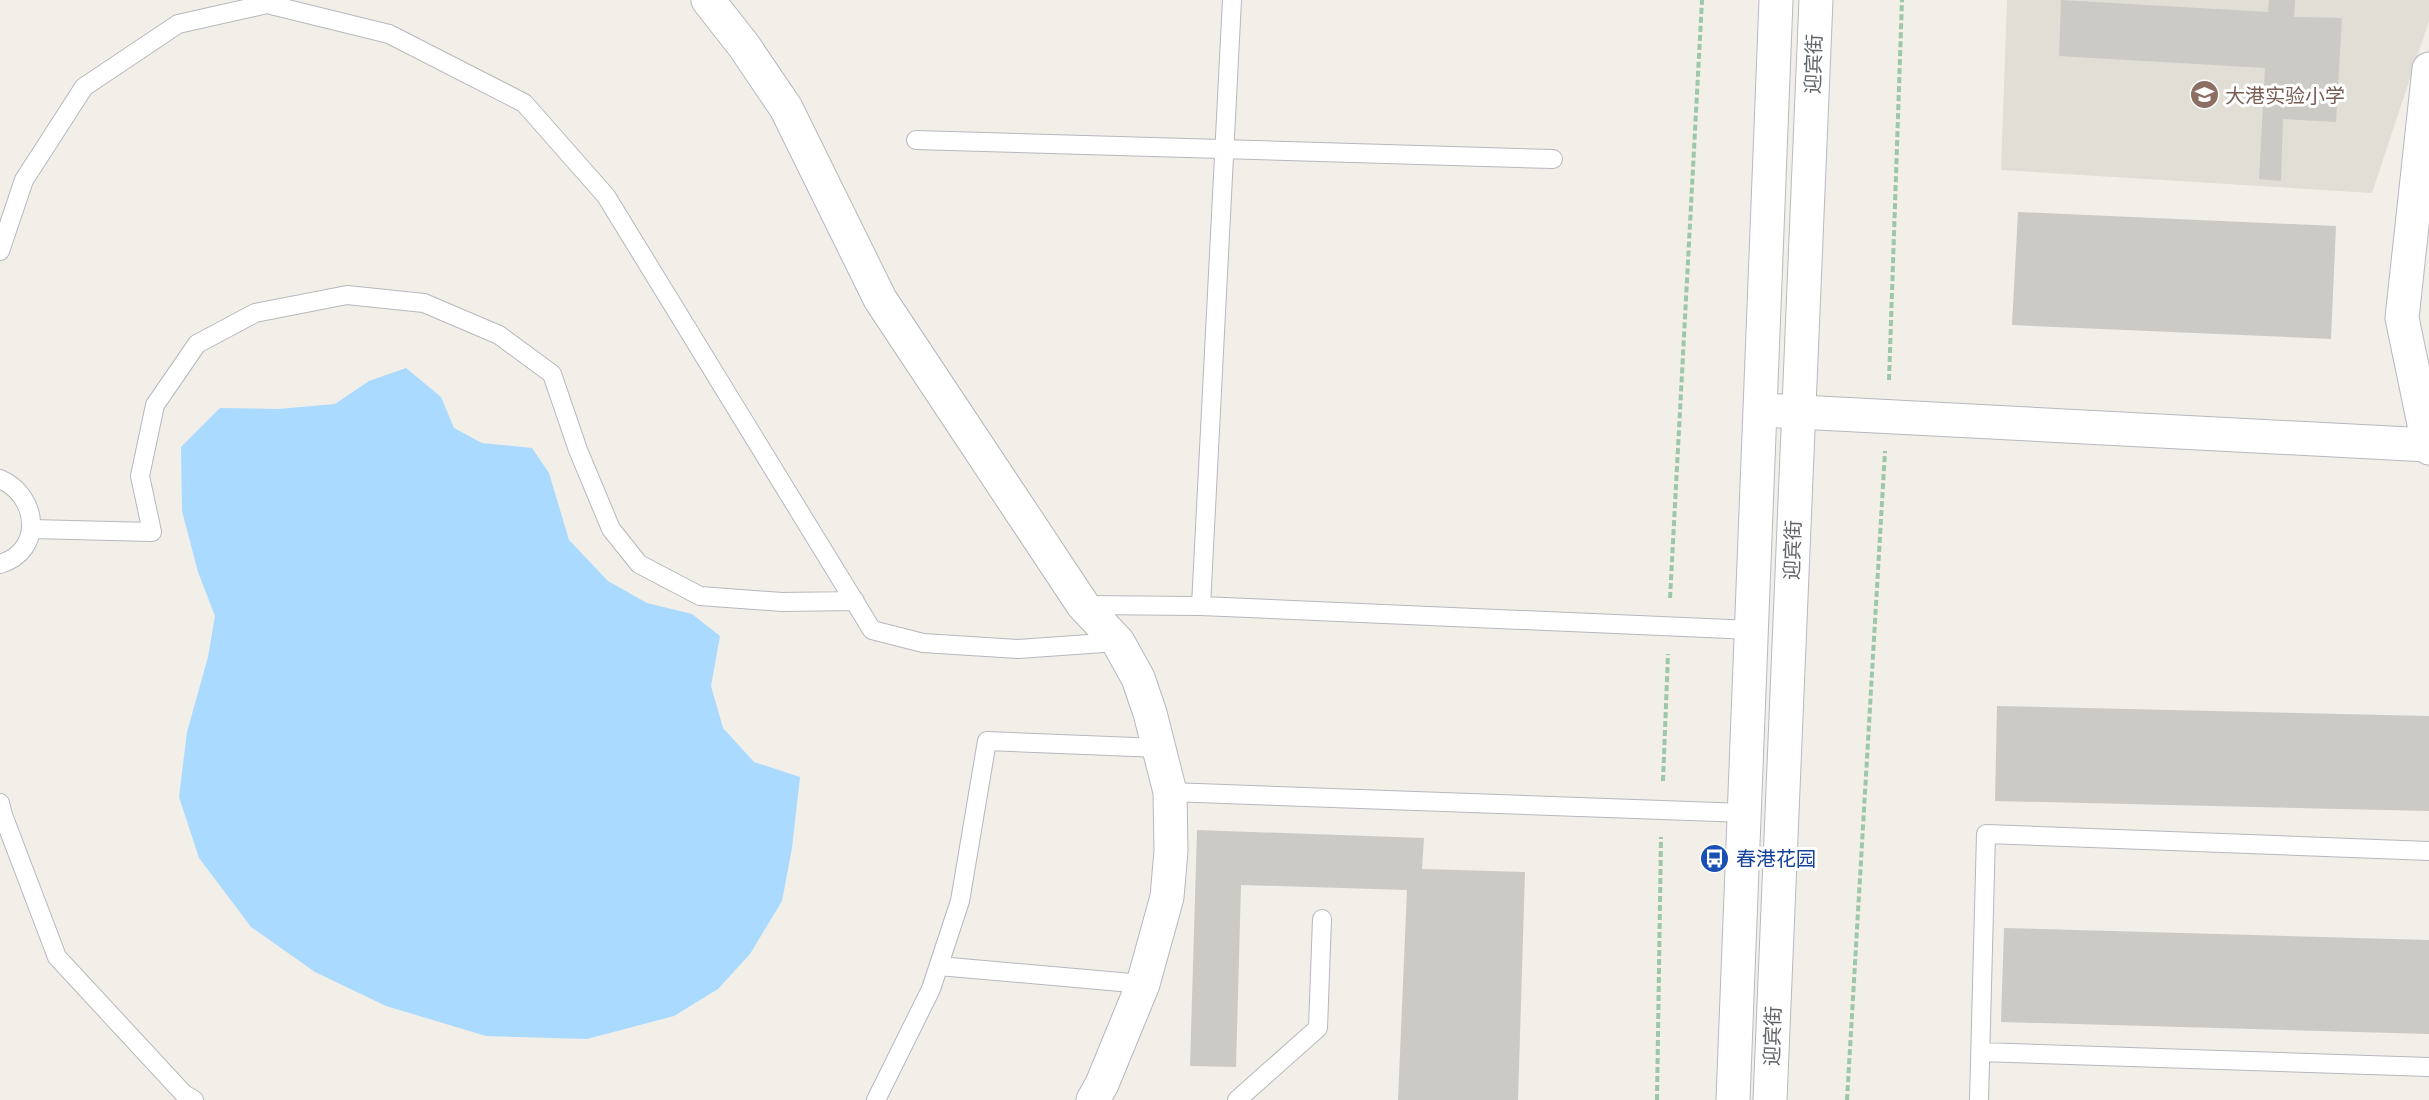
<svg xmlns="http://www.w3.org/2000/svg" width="2429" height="1100" font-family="'Noto Sans','Noto Sans SC',sans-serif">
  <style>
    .education { fill: #e1ded6 }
    .water { fill: #aadaff }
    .building { fill: #cccac5 }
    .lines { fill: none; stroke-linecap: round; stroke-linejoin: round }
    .service-casing { stroke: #b5b8bc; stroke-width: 20 }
    .minor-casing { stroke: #b5b8bc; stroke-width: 35 }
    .secondary-casing { stroke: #b6babf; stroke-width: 35 }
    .path { stroke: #9cc7a9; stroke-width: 4; stroke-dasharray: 6 3; stroke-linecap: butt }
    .service { stroke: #fff; stroke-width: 18 }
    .minor { stroke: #fff; stroke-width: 33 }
    .secondary { stroke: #fff; stroke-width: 33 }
    .labels { text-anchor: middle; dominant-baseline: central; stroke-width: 6; stroke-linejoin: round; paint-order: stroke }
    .street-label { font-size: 20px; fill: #5f6368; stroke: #fff }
    .education-label { font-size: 20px; fill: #785e54; stroke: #fff; text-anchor: start }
    .transit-label { font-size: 20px; fill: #164399; stroke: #fff; text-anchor: start }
  </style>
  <rect width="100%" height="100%" fill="#f1efe8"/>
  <path class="education" d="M2007 0H2429V21L2372 193 2001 170Z"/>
  <path class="water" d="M406 368 441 397 454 428 482 443 532 448 549 473 569 540 608 581 647 603 692 614 720 636 711 686 723 728 754 762 800 777 792 848 782 901 750 954 718 989 674 1016 587 1039 486 1036 386 1006 315 972 251 927 199 858 179 797 187 732 208 657 215 616 198 572 182 511 181 447 220 408 278 409 335 404 369 381Z"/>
  <path class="building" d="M2061 0 2268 12 2269 0H2295L2294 17 2342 18 2336 122 2283 119 2281 181 2259 179 2265 68 2059 56Z
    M2018 212 2336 226 2331 339 2012 325Z
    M1997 706 2429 716V811L1995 801Z
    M1197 830 1424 838 1422 869 1525 872 1518 1100H1398L1407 890 1241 885 1236 1067 1190 1066Z
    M2004 928 2429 940V1034L2001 1022Z"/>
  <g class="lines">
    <defs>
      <path id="service" d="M916 140 1553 159
        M0 251 24 180 84 87 178 24 267 4 389 34 524 103 606 196 872 630 923 643 1018 649 1118 642
        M0 479C39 496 44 551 0 564
        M31 529 152 532 140 476 155 405 197 344 255 313 347 295 424 303 499 335 552 374 578 450 611 529 639 564 700 596 782 602 855 601
        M1083 605 1201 606 1752 630
        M1201 606 1232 0
        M1170 792 1745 813
        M0 803 3 815 57 957 184 1094 194 1100
        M939 966 1143 984
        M1980 1052 2429 1067
        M876 1100 931 989 960 901 987 741 1159 748
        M1237 1100 1318 1028 1322 919
        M1979 1100 1986 834 2429 851"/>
      <path id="minor" d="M708 0 744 46 786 108 880 299 1083 605 1118 642 1138 678 1150 713 1170 792 1171 851 1167 897 1143 984 1102 1084 1093 1100
        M2429 69 2402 318 2429 448
        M1761 410 2428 445"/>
      <path id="secondary" d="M1733 1100 1776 0
        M1770 1100 1816 0"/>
    </defs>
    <use href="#service" class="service-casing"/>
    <use href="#minor" class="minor-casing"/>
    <use href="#secondary" class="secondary-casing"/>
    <path class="path" d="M1889 380 1902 0
      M1670 598 1702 0
      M1663 781 1668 654
      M1657 1100 1661 837
      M1847 1100 1885 451"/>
    <use href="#service" class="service"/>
    <use href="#minor" class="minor"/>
    <use href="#secondary" class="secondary"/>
  </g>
  <defs>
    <symbol id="school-disc" viewBox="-11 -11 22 22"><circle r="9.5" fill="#8d6e63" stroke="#fff"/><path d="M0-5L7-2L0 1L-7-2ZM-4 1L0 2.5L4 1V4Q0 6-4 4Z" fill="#fff"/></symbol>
    <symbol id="bus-disc" viewBox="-11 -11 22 22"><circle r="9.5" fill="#1a4fb4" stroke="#fff"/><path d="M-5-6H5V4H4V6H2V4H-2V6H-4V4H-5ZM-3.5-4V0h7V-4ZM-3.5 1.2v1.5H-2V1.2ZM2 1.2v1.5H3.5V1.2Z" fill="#fff"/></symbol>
  </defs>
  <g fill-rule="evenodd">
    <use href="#school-disc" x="2188" y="78" width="33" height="33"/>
    <use href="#bus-disc" x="1698" y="842" width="33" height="33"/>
  </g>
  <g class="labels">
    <g class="street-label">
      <text transform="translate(1813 64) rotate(-88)">迎宾街</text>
      <text transform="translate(1792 550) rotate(-88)">迎宾街</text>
      <text transform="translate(1772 1036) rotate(-88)">迎宾街</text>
    </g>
    <g class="education-label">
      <text x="2225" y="95">大港实验小学</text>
    </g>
    <g class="transit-label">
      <text x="1736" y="858">春港花园</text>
    </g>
  </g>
</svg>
